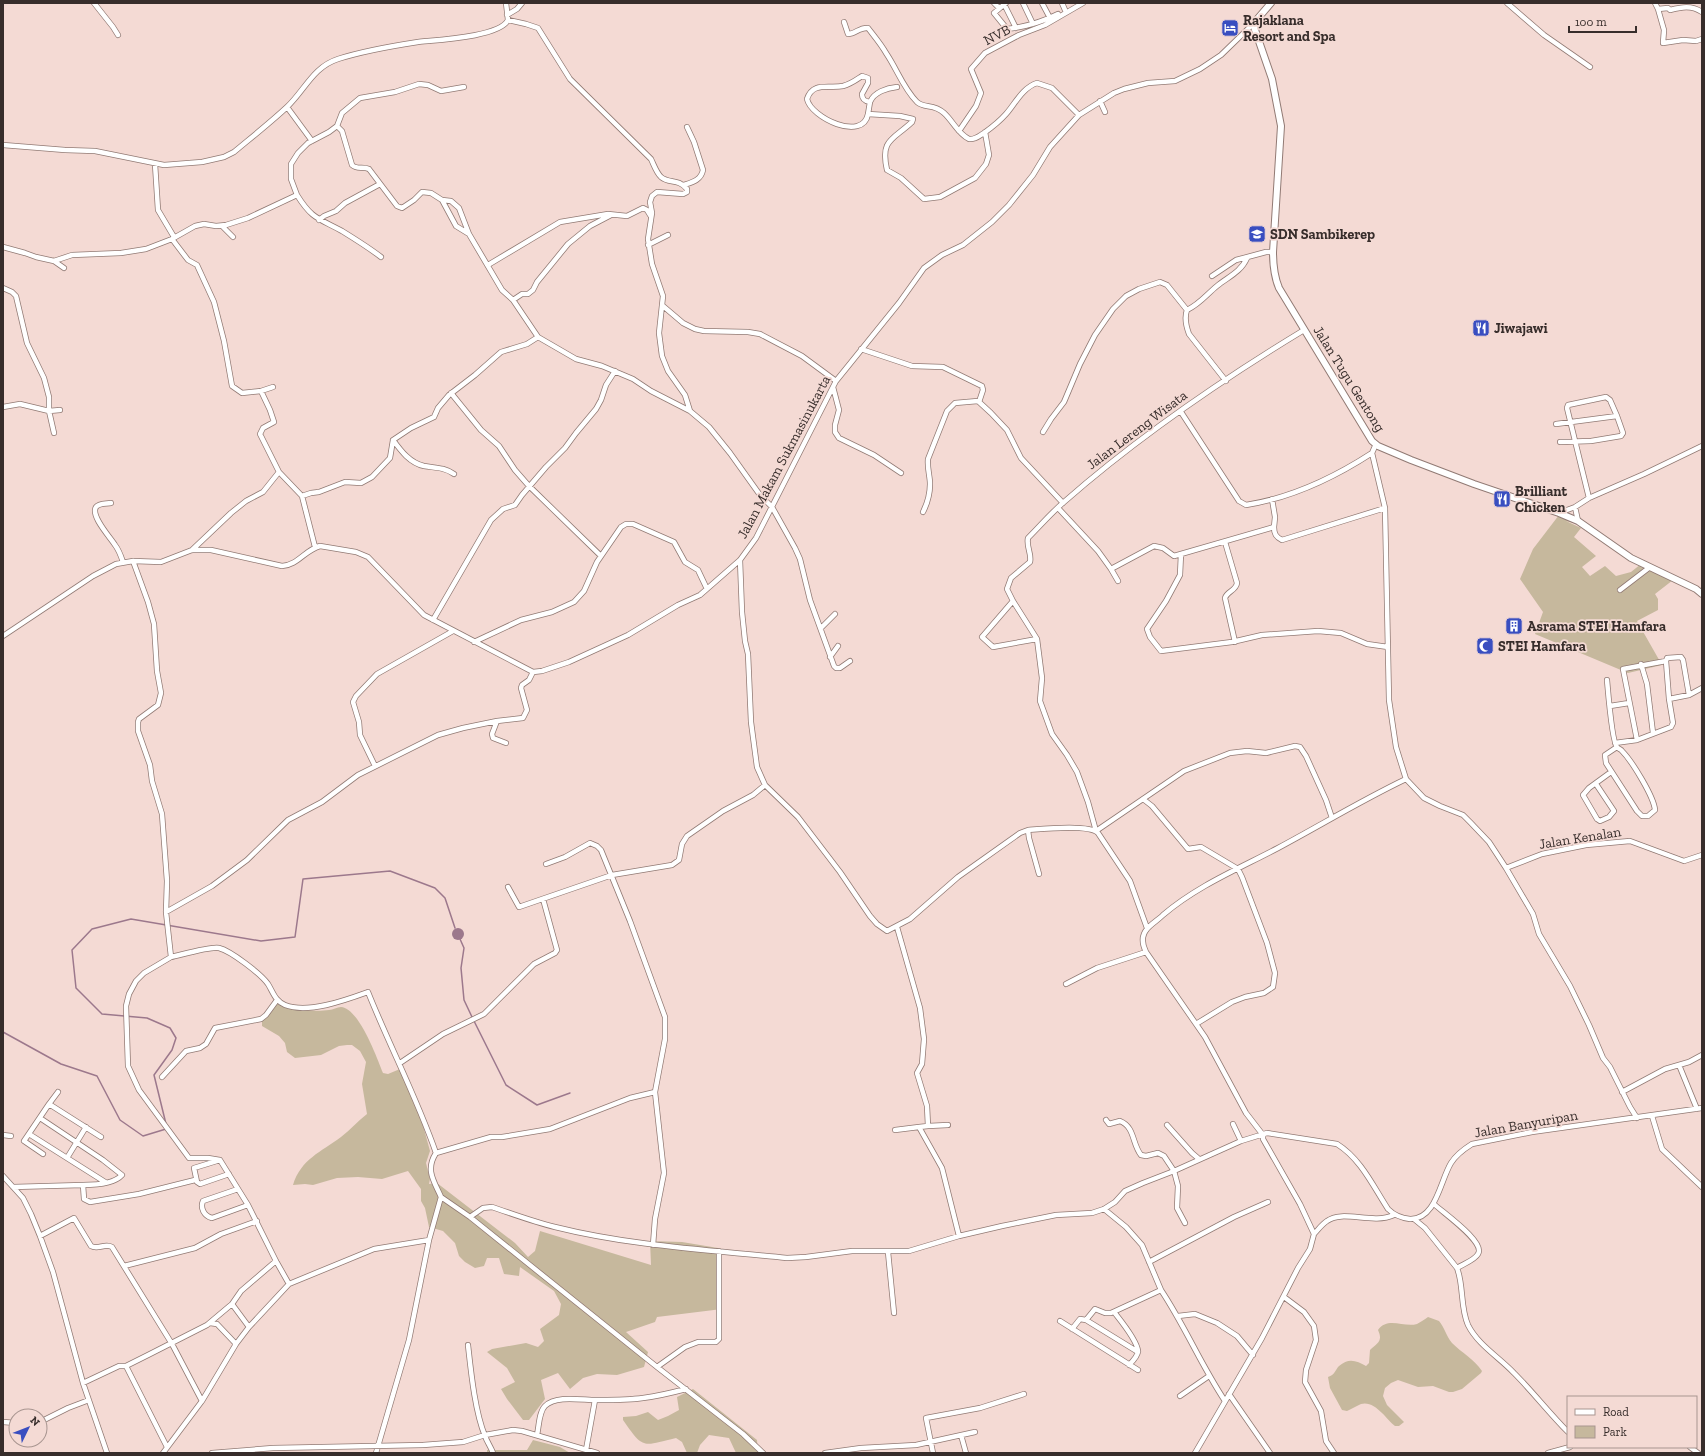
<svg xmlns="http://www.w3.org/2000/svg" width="1705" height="1456" font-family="'Zilla Slab',serif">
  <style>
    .green { fill: #c6b89d }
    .water { fill: #9c788c }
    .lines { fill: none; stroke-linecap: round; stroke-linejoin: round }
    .stream { stroke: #9c788c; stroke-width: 1.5 }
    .minor-casing { stroke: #917a74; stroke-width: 6 }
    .major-casing { stroke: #917a74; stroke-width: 8 }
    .minor { stroke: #fff; stroke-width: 4.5 }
    .major { stroke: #fff; stroke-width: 6 }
    .labels { text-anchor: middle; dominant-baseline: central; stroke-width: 3.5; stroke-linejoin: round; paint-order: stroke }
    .poi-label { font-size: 14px; font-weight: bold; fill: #372d2b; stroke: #f4dad4; text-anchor: start }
    .street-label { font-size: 14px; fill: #372d2b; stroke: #f4dad4 }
  </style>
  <rect width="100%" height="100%" fill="#f4dad4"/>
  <path class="green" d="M1559 515 1578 524 1566 521 1581 528 1574 537 1596 556 1582 567 1590 576 1605 566 1616 576 1631 572 1641 564 1673 580 1655 594 1658 599V610L1637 621 1662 665 1628 673 1535 634 1543 612 1520 579 1533 549Z
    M277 1003C290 1010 314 1012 329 1010 333 1010 337 1007 341 1007 359 1008 377 1058 383 1073L388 1074 400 1069 421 1118 430 1151 426 1163 430 1179 429 1184 437 1183 515 1243 528 1257 535 1251 540 1231 651 1265 650 1241 682 1242 718 1248 722 1309 657 1317 655 1322 626 1332 648 1352 644 1367 617 1375 597 1374 583 1378 570 1389 558 1373 541 1380 545 1399 529 1420H523L507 1399 501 1389 515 1382 507 1368 487 1352 492 1349 526 1343 538 1347 544 1341 540 1329 559 1315 561 1304 554 1291 520 1267 519 1276 504 1274 499 1258H487L484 1266 475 1268 465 1262 459 1256 455 1243 443 1231 429 1227 425 1208 421 1201V1189L408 1171 382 1179 358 1177 337 1178 313 1185 305 1184 293 1185C301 1159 321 1152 341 1137 350 1130 358 1121 367 1114L362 1084 366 1062 360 1051 352 1045H347L339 1046 321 1055 295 1058 287 1052 285 1043 279 1036 262 1026V1021Z
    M1428 1317 1439 1321C1445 1328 1446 1336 1452 1343 1462 1353 1474 1359 1482 1371L1481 1373 1462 1389 1453 1392H1449L1433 1386 1418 1387 1398 1380 1391 1383 1385 1388 1383 1396 1387 1405 1404 1422 1399 1426H1395C1387 1420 1375 1400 1361 1404 1356 1406 1352 1409 1347 1411L1342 1410 1330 1388 1328 1377C1335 1375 1335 1370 1339 1366 1349 1357 1357 1361 1366 1366L1369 1363 1370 1350C1378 1343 1383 1341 1378 1330 1388 1316 1404 1328 1417 1324 1421 1322 1425 1319 1428 1317Z
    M693 1389 757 1440 758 1453H736L729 1438 709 1435 700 1445 697 1453H687L682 1442 676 1438C642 1446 644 1450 623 1420V1417L636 1416 648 1412 658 1420 668 1416 679 1410 677 1397Z
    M533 1440 560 1447 570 1453H487V1450H527Z"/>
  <path class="water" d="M452 934a6 6 0 1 1 12 0a6 6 0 1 1-12 0Z"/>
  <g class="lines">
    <path class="stream" d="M460 939 464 948 461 968 464 1000 472 1017
      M474 1021 506 1085 537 1105 570 1093
      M3 1032 61 1064 97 1076 120 1120 143 1136 166 1129
      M166 1124 154 1075 172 1050 176 1038 170 1028 147 1018 102 1014 76 988 72 950 92 929 131 919 261 941 295 937 303 879 390 871 435 888 445 898 455 928"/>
    <defs>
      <path id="minor" d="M94 3 113 27 118 35
        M994 3 999 8
        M1006 3 994 13 1007 29C1025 27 1042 22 1058 14
        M1023 3 1033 24
        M1042 3 1050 18
        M1062 3 1065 10
        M1507 3 1544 35 1590 67
        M1655 3 1658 9
        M1004 4 1016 28
        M1702 12C1691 5 1682 7 1670 10L1668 8 1658 9 1664 30 1663 43 1683 40 1696 41 1702 39
        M507 15 517 9 522 3
        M508 20 526 24 538 28 570 79 651 159C654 165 656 172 661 177 669 184 678 178 687 189V192L683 194 657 192 652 196 650 202 652 213 648 239 652 264 663 296 659 333 662 356 668 371 685 395 690 411 709 427 730 453 760 495 772 507 795 548 800 559 810 600 834 666 836 668H840L850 661
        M844 22 848 34C855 34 860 27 868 28 874 36 881 44 886 53 897 69 903 88 917 102 925 109 933 103 944 113 953 121 958 134 969 139 975 140 979 136 984 133 991 128 999 122 1006 114 1015 104 1022 88 1037 83L1052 88 1079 115
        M1100 101 1105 112
        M870 102C874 92 887 88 897 87
        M287 107 312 141
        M868 114 870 102C864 101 862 99 862 94L868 83V78L862 76C856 80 851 84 843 86 829 89 813 81 807 99 811 118 863 142 868 114L900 116 913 119 912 122C893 140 880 139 887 170L901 178 924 199 940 197 975 178 986 164 989 155 985 132
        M337 126 342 131 352 165C357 170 363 166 369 169L397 206 402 208 414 200 422 192 431 193 442 200 456 226 469 234
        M959 131 976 106 981 93 971 69 985 53 1019 35 1045 25 1083 3
        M3 145 65 150 95 151 164 165 202 162 224 157 234 152C252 137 271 122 287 107 305 90 313 67 338 59 363 51 392 46 418 42 436 40 500 37 508 20L506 3
        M155 164 158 210 174 237
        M684 185C693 182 701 180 703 170L694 142 687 127
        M297 195 291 179V164L298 153 308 143 329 132 337 126 342 113 360 98 395 92 419 84 428 85 441 91 464 87
        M442 200 451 201 459 208 469 234 502 290 513 300 538 337
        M319 220 324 216 336 211 345 203 380 184
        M222 226 233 237
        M172 239 188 260 197 265 214 302 224 341 232 386 242 393 261 391 270 410 274 422 263 428 260 434 279 472
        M648 245 668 235
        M3 247 25 253 36 257 54 261 72 255 121 253 146 249 172 239 195 226 204 224 216 226 226 225 248 218 297 195C312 219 318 218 342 231 355 239 368 247 381 257
        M54 261 64 268
        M488 265 560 222 608 214 627 216 643 208 647 210 650 215
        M1212 276 1236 260 1266 252H1273
        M3 288 12 292 16 296 27 343 44 378 49 397V411L54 433
        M513 300 522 294H528L533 290 537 282 568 244 590 226 611 215
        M663 306 683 323 695 329 704 331 748 332 760 334 802 356 836 381
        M861 349 912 366 943 367 982 386 983 390 979 402
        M1226 381 1189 334C1186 326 1184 318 1187 310 1200 304 1207 294 1217 286 1228 277 1241 272 1247 258
        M833 387 839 410 835 425V432L839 438 874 455 901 473
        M261 391 273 387
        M451 393 481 430 499 446 515 470 529 486 601 556
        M3 407 20 404 49 411 60 410
        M1181 412 1239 501 1246 505C1291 498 1335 477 1372 453
        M1556 424 1617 416 1623 433 1621 436 1591 441 1560 442
        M1043 432 1051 419 1064 402 1080 364 1095 335 1113 309 1126 296 1139 289 1160 282 1167 285 1187 310
        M393 440C401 451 410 463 424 466 435 468 444 467 454 474
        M302 496 315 547
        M1589 498 1567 408 1568 405 1606 397 1610 400 1617 416
        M1272 499 1275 517 1274 527
        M111 503C106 504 99 503 96 507 90 516 111 538 115 545 119 550 121 556 123 562
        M1575 507 1578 521
        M1058 508 1098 551 1111 569 1154 546 1163 548 1174 556 1274 527C1274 534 1276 537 1282 540L1385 508
        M923 512C927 504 930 494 930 484 930 476 927 468 928 459L947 411 955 403 978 401 991 413 1007 430 1021 458 1063 503
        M1559 513 1575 507 1589 498 1644 474 1702 446
        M1225 542 1237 583C1236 591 1227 591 1225 598L1235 642
        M192 550 231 513 246 501 263 492 279 472 302 496 311 493 319 492 345 482 361 483 372 477 390 458 393 440 411 428 434 417 438 408 449 395 475 375 501 352 527 344 538 337 576 359 602 366 633 379 651 391 690 411
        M1181 554 1180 575 1166 601 1147 629 1150 637 1161 651 1232 642 1262 635 1318 631 1341 633 1367 644 1388 647
        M740 560 742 612 745 641 748 654 751 722 757 767 765 785 798 817 840 872 870 916 877 924 887 931 910 919 958 877 1020 833 1028 830C1042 829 1089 824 1098 833L1130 881 1147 928
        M133 561 148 602 154 624 157 671 161 693 158 705 139 719 138 722V731L150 765 152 781 162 814 167 881 166 912 171 957 144 973 136 981 129 994 126 1006 128 1066 139 1090 189 1158H208L220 1160 248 1205 276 1261 289 1284 374 1249 429 1240 409 1340 376 1453
        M1111 569 1118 581
        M1620 590 1650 567
        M1013 601 982 637 993 647 1037 639 1013 601 1007 589 1011 578 1030 562C1032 554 1026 547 1028 538 1040 526 1051 513 1064 502 1138 437 1220 381 1304 330
        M433 620 491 520 503 509 515 505 522 495 546 467 565 448 576 433 596 409 601 400 606 385 615 371
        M821 628 835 614
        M3 636 93 576 116 564 133 561 161 562 192 550H211L282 566C298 565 305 550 320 546L356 552 368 557 424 615 533 672 542 671 569 662 628 635 678 605 700 595 740 560 756 538 836 381 899 303 924 268 942 255 963 245 992 222 1009 205 1033 175 1050 147 1079 115 1114 93 1124 89 1148 83 1175 81 1200 69 1221 55 1253 24
        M1037 639 1042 678 1040 701 1052 734 1067 755 1077 772 1088 802 1096 831 1184 771 1230 753 1247 751 1266 753 1295 746 1300 747 1306 756 1326 800 1332 818
        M474 642 521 620 552 612 574 602 584 591 597 562 621 527 626 524H633L674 542 685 562 698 570 707 589
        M830 657 838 646
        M1666 661 1669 699
        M1641 664 1647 684 1653 733
        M1607 680C1608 691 1612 742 1617 747 1618 749 1621 749 1622 751 1632 761 1654 797 1655 810L1648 816H1642L1637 811 1606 763 1605 755 1617 747
        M1610 706 1629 703
        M497 721 492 734 493 738 506 743
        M1637 740 1623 669 1666 661 1667 658 1681 657 1683 660 1689 695
        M1615 743 1637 740 1671 727 1673 723 1669 699 1689 695 1702 688
        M375 766 360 735 359 722 353 702 356 696 377 674 453 631
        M1406 779 1424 798 1440 806 1463 815 1470 822 1489 842 1506 868 1533 914 1539 934 1570 986 1589 1025 1603 1058 1610 1067 1630 1107 1637 1118
        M1596 784 1614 811 1609 817 1600 821 1597 819 1583 795 1589 788 1611 772
        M1143 799 1152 806 1188 849 1201 847 1238 869 1242 877 1267 943 1275 973 1273 987 1264 993 1245 997 1232 1002 1196 1024
        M1028 830 1029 838 1039 874
        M546 864 565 857 590 843 597 846 601 850 630 921 665 1017V1039L655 1092 664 1173 655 1219 653 1245
        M1506 868 1542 854 1586 845 1630 841 1684 861 1702 855
        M508 887 519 907 612 875 672 865 679 860 682 844 687 836 723 811 753 795 765 785
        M166 912 212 886 247 860 288 820 322 802 358 775 438 735 463 728 497 721 523 718 527 710 521 688 522 685 529 680 533 672
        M897 927 920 1008 924 1039 922 1064 917 1073 927 1106 928 1126 919 1127 942 1168 959 1236
        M171 957C181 955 211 946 219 948 231 951 261 974 268 984 273 992 275 1001 285 1005 308 1014 346 1000 368 992 390 1047 417 1098 436 1153
        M1066 984 1097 968 1146 952
        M400 1063 443 1034 484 1014 534 964 555 953 557 950 543 899
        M1679 1065 1697 1109
        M162 1077 186 1051 200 1048 206 1044 215 1028 261 1019 266 1015 277 1000
        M1622 1092 1665 1069 1689 1062 1702 1055
        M49 1104 58 1092
        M1652 1116 1662 1149 1702 1187
        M40 1118 103 1160 122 1175C114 1184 94 1185 83 1185
        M1106 1120 1109 1124 1120 1121C1135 1127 1132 1144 1141 1155L1146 1156 1158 1153 1164 1156 1174 1171 1178 1186 1177 1208 1185 1223
        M1233 1124 1241 1141
        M1167 1125 1192 1153 1199 1159
        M928 1126 948 1125
        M895 1130 919 1127
        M29 1134 105 1182
        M3 1135 11 1136
        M43 1154 24 1141 49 1104 101 1137
        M67 1158 86 1127
        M220 1160 194 1168 197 1182 200 1184 229 1174
        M3 1176 23 1198 31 1214 40 1236 53 1272 83 1383 107 1453
        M13 1187 83 1185 84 1199 90 1202 139 1194 195 1180
        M238 1189 203 1201C200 1208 204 1216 212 1218L248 1205
        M441 1197C434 1181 425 1170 436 1153L491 1137H502L550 1129 630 1098 655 1092
        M1434 1204C1442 1212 1486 1242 1478 1254 1475 1260 1463 1264 1457 1268
        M470 1217 483 1208 492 1207C513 1214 534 1222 555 1227 631 1246 710 1250 787 1258L806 1257 852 1251H909L959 1236 1002 1226 1056 1215 1092 1213 1104 1209 1115 1202 1125 1191 1143 1183 1174 1171 1241 1141 1267 1133 1337 1144C1361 1159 1373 1186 1388 1209 1394 1215 1400 1218 1410 1219 1436 1220 1440 1181 1451 1163 1456 1155 1464 1149 1472 1144L1532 1132 1702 1108
        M1414 1219 1425 1228 1457 1268C1464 1286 1460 1307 1468 1325 1478 1345 1499 1357 1514 1373 1533 1392 1549 1413 1568 1432
        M1314 1234C1318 1230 1322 1224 1327 1221 1343 1209 1372 1225 1394 1215
        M40 1236 74 1218 91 1246C98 1250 105 1243 112 1247L172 1344 202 1401 163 1453
        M429 1240 441 1197 470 1217 657 1367 743 1434 763 1453
        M888 1252 894 1313
        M1149 1262 1234 1217 1268 1202
        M124 1266 195 1248 221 1234 257 1221
        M1161 1290C1185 1326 1201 1365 1225 1401
        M1284 1297 1304 1312 1314 1326 1316 1340 1306 1370 1305 1382 1321 1411 1326 1441 1334 1453
        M232 1304 249 1327 289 1284
        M1114 1312C1121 1321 1137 1340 1138 1351 1138 1356 1132 1362 1129 1365
        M1178 1316 1195 1314 1217 1323 1237 1336 1253 1355
        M1086 1320 1095 1309 1105 1313H1111L1161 1290 1142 1245 1126 1227 1104 1209
        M1060 1321 1138 1370
        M210 1323 217 1324 236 1344
        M1072 1329 1080 1319 1086 1320 1138 1352
        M468 1345C471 1372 475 1412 485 1436 487 1442 491 1447 493 1453
        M126 1366 167 1447
        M657 1367 685 1347 698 1342H716L719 1339V1251
        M83 1383 119 1366H126L148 1355 207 1325 232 1304 241 1291 276 1261
        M1229 1394 1270 1453
        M1180 1396 1209 1376
        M202 1401 236 1344 249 1327
        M3 1422 16 1423
        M40 1422 68 1408 89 1400
        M537 1435C539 1426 539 1412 545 1406 557 1394 585 1401 600 1400 614 1400 629 1400 643 1398 658 1396 671 1393 686 1389
        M961 1435 966 1453
        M1690 1447 1698 1453
        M586 1450 595 1400
        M212 1453 273 1448 423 1445 463 1442 485 1435 513 1430 522 1431 597 1453
        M825 1453 861 1448 916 1445 975 1432
        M933 1453 926 1418 980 1408 1024 1394
        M1195 1453 1262 1338 1298 1268 1310 1249 1314 1234 1300 1204 1263 1139V1135L1246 1113 1205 1037 1146 952C1142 944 1141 936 1147 929 1151 924 1158 920 1163 915 1197 886 1238 869 1278 848 1321 825 1362 800 1406 779L1396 747 1389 700 1385 508 1372 453 1376 444
        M1548 1453 1570 1447"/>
      <path id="major" d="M1271 3 1253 24 1272 79 1281 126 1273 252C1273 265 1274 276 1279 288L1372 441 1378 446 1411 460 1474 484 1559 513 1578 521 1631 558 1696 589 1702 594"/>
    </defs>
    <use href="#minor" class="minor-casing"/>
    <use href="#major" class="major-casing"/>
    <use href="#minor" class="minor"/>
    <use href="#major" class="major"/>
  </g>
  <defs>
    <symbol id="hotel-square" viewBox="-11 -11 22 22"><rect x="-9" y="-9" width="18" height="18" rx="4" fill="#394ec0" stroke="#f4dad4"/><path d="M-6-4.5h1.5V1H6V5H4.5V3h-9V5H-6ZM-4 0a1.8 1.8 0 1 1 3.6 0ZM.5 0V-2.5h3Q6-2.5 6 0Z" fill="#fff"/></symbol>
    <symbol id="school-square" viewBox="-11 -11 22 22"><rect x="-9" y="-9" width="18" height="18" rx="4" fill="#394ec0" stroke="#f4dad4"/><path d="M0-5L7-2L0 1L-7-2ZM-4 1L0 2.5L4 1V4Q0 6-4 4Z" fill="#fff"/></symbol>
    <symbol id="restaurant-square" viewBox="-11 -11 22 22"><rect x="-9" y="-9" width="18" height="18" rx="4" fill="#394ec0" stroke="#f4dad4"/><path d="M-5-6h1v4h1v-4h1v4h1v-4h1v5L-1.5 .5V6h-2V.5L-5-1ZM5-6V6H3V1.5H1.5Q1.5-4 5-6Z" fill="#fff"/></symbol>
    <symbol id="building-square" viewBox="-11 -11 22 22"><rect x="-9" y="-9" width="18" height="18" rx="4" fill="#394ec0" stroke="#f4dad4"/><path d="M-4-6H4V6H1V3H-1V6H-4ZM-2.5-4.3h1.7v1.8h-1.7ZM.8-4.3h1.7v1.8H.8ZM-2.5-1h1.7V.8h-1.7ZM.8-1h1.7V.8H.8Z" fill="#fff"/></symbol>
    <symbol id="mosque-square" viewBox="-11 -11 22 22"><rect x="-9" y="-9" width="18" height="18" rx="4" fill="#394ec0" stroke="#f4dad4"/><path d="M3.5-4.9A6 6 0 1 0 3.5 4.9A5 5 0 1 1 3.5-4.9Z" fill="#fff"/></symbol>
  </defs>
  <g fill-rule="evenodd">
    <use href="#hotel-square" x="1220" y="18" width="20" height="20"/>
    <use href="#school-square" x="1247" y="224" width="20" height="20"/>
    <use href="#restaurant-square" x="1471" y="318" width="20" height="20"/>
    <use href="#restaurant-square" x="1492" y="489" width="20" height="20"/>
    <use href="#building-square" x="1504" y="616" width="20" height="20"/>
    <use href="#mosque-square" x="1475" y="636" width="20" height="20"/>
  </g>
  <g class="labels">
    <g class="poi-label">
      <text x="1243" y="20">Rajaklana<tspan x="1243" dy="16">Resort and Spa</tspan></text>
      <text x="1270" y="234">SDN Sambikerep</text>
      <text x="1494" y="328">Jiwajawi</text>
      <text x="1515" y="491">Brilliant<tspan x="1515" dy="16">Chicken</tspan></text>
      <text x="1527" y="626">Asrama STEI Hamfara</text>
      <text x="1498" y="646">STEI Hamfara</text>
    </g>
    <g class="street-label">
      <text transform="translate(997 35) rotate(-28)">NVB</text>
      <text transform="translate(1349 379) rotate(58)">Jalan Tugu Gentong</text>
      <text transform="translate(1137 430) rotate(-37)">Jalan Lereng Wisata</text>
      <text transform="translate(784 457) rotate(-62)">Jalan Makam Sukmasinukarta</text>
      <text transform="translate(1580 838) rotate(-9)">Jalan Kenalan</text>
      <text transform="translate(1526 1124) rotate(-10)">Jalan Banyuripan</text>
    </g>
  </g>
  <rect width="1705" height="1456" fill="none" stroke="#372d2b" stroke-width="8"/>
  <rect x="1567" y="1396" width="130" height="52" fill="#f4dad4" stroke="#a89590"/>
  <rect x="1575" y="1409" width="20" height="6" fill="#ffffff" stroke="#a89590"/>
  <text x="1603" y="1416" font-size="12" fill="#372d2b">Road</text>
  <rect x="1575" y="1426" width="20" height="12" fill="#c6b89d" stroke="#a89590"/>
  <text x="1603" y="1436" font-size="12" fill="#372d2b">Park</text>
  <g transform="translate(28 1428) rotate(47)"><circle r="19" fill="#f4dad4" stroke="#a89590"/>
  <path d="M0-3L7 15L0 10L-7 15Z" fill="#394ec0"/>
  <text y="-6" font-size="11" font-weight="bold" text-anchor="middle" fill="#372d2b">N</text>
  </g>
  <path d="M1569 26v6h67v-6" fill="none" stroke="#372d2b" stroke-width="2"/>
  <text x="1575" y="26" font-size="12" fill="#372d2b" stroke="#f4dad4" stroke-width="3" paint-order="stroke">100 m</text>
</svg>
